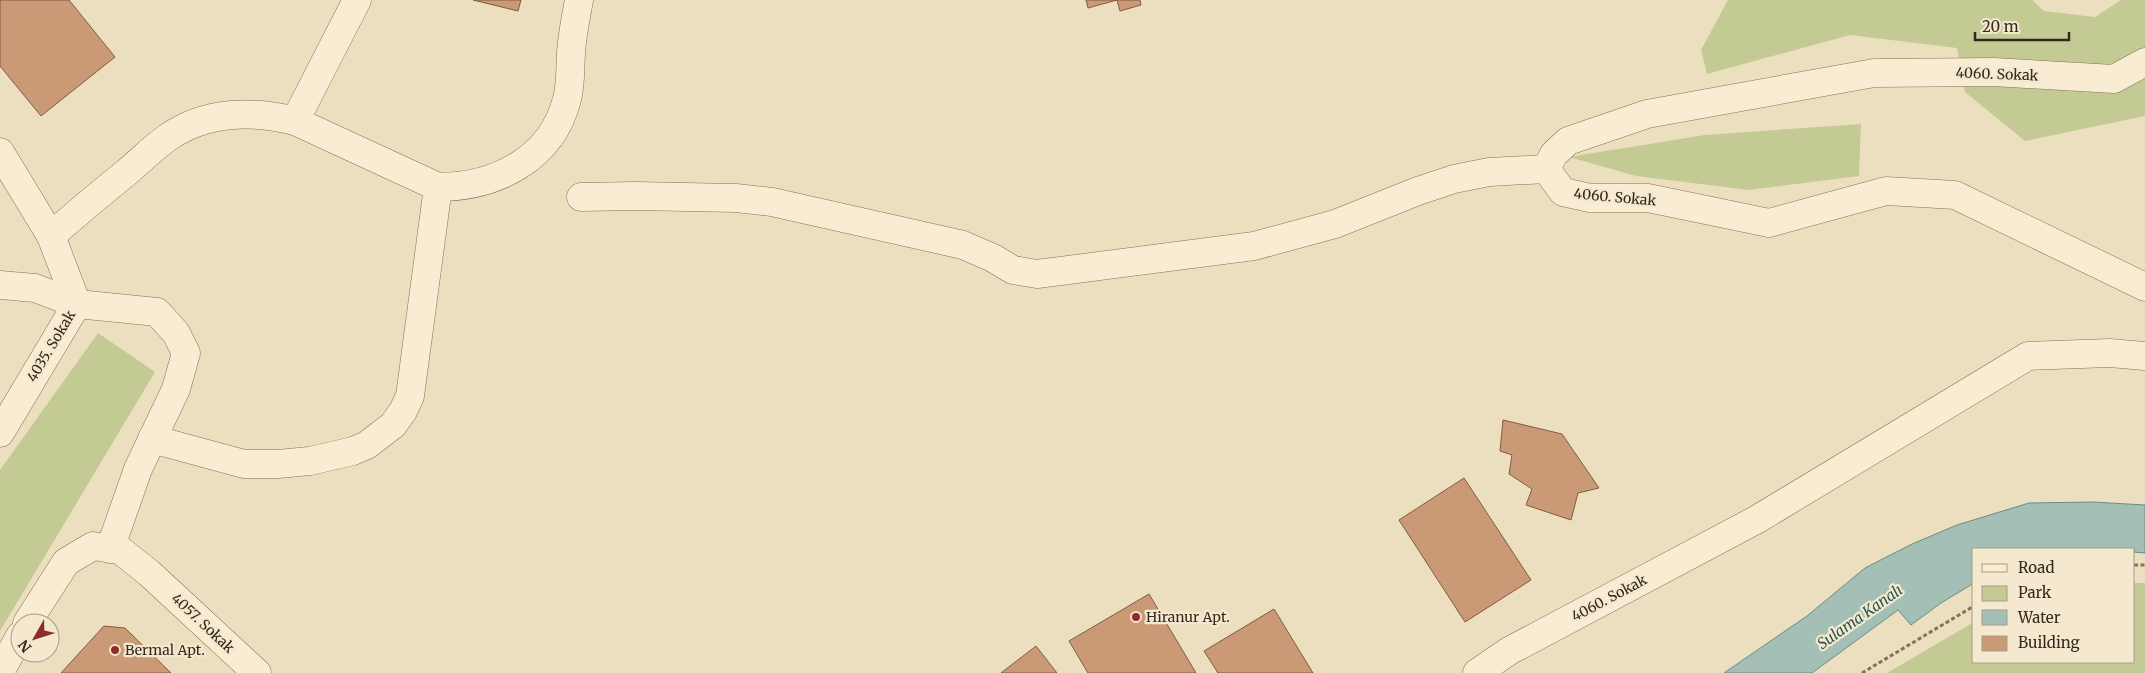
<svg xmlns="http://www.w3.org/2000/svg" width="2145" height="673" viewBox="0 0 2145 673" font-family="Merriweather,serif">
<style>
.green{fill:#c4ca94}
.water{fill:#a3bfb6;stroke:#6a8c84}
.building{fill:#ca9976;stroke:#835a3f}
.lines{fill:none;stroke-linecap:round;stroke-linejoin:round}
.minor-casing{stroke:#857058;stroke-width:29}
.path{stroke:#857058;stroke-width:3;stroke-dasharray:4 2.5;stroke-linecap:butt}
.minor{stroke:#f8edd2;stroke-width:28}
.poi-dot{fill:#922a2a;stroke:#f4e9cf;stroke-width:2}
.labels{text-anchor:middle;stroke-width:4.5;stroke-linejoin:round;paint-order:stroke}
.street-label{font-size:14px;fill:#35281c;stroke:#f4e9cf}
.poi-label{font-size:14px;fill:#35281c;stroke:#f4e9cf;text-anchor:start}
.water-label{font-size:15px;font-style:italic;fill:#2c5452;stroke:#f4e9cf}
</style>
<rect width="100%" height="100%" fill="#ecdfc0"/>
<g class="green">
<path d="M1728,0H2032L2044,11L2095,17L2121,0H2145V116L2025,141L1965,92L1957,48L1850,35L1707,74L1701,50Z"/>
<path d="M1861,124L1859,176L1749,190L1636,176L1569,157L1705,135Z"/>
<path d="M98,333L155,372L0,631V470Z"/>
<path d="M2134,583H2145V673H1887L1974,622V662H2134Z"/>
</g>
<path class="water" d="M2093,502L2145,505V553L2134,552V549H1974V583L1941,603L1911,625L1898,610L1812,673H1724L1807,616L1865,568L1912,544L1957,525L2029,503Z"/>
<g class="building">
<path d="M0,0H69L115,57L41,116L0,66Z"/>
<path d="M473,0H521L518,11Z"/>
<path d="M1086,0H1117L1088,8Z"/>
<path d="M1117,0H1140L1141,5L1120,11Z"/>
<path d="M1503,420L1562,434L1599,488L1578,493L1571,520L1526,505L1532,489L1509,474L1512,455L1500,451Z"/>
<path d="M1464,478L1531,580L1465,622L1399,520Z"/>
<path d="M1149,594L1196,673H1088L1069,641Z"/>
<path d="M1274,609L1313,673H1218L1204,651Z"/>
<path d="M104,626L125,628L171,673H61Z"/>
<path d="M1036,646L1057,673H1001Z"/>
</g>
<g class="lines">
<g class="minor-casing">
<g id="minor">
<path d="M2145,62L2114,79L1993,72L1874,73L1647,114L1568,141L1554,154L1546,169L1563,192L1590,198H1648L1769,223L1886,191L1955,195L2145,287"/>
<path d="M295,121L357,0"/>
<path d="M0,152L51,236L77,304L0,433"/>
<path d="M581,197L636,196L736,198L772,202L963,245L993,258L1013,270L1037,274L1254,246L1335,224L1418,191L1454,179L1489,172L1546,169"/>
<path d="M51,236C76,214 101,193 127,172C140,161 153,148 167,138C205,111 252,110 295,121L438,187C496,187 552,159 567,99C571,85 570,68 571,53C572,35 576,17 579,0"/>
<path d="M0,285L35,288L77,304L157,312L176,333L186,353L176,389L138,469L110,549"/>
<path d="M152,439L244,464H278L310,461L353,451L367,445L393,425L403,411L410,396L438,187"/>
<path d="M27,623L66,562L93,546L120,550L149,573L257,673"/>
<path d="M0,672L20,636"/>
<path d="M1477,673L1509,651L1756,520L2028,356L2110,353L2145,356"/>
</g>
</g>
<g class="path">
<path d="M2134,565H2145"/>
<path d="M1862,673L1974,606"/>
</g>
<use href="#minor" class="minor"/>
</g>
<g class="poi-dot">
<circle cx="1136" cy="617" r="5"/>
<circle cx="115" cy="650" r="5"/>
</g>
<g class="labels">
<g class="street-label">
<text transform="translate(1997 74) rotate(2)" y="5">4060. Sokak</text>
<text transform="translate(1615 197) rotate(5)" y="5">4060. Sokak</text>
<text transform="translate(51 346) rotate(-59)" y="5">4035. Sokak</text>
<text transform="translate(1609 598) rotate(-28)" y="5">4060. Sokak</text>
<text transform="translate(203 623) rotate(43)" y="5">4057. Sokak</text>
</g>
<g class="poi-label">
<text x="1146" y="622">Hiranur Apt.</text>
<text x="125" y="655">Bermal Apt.</text>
</g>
<g class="water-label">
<text transform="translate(1860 617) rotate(-35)" y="5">Sulama Kanalı</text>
</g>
</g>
<rect x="1972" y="548" width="162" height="115" fill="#f4e9cf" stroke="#a89c87"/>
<rect x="1982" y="564" width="25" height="8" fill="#f8edd2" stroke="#a89c87"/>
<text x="2018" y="573" font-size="15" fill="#35281c">Road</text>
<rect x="1982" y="586" width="25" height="15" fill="#c4ca94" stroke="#a89c87"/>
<text x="2018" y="598" font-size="15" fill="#35281c">Park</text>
<rect x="1982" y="610" width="25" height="15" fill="#a3bfb6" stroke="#a89c87"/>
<text x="2018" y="623" font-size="15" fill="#35281c">Water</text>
<rect x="1982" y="636" width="25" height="15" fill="#ca9976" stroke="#a89c87"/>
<text x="2018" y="648" font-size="15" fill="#35281c">Building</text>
<g transform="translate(35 638) rotate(231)"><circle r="24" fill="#f4e9cf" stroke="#a89c87"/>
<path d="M0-4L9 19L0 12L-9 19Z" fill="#922a2a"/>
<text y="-8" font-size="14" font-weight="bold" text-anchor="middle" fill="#35281c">N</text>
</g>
<path d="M1975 32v8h94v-8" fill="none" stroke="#35281c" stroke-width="2.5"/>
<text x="1982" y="32" font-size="15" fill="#35281c" stroke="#f4e9cf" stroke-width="4" paint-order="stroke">20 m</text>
</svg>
